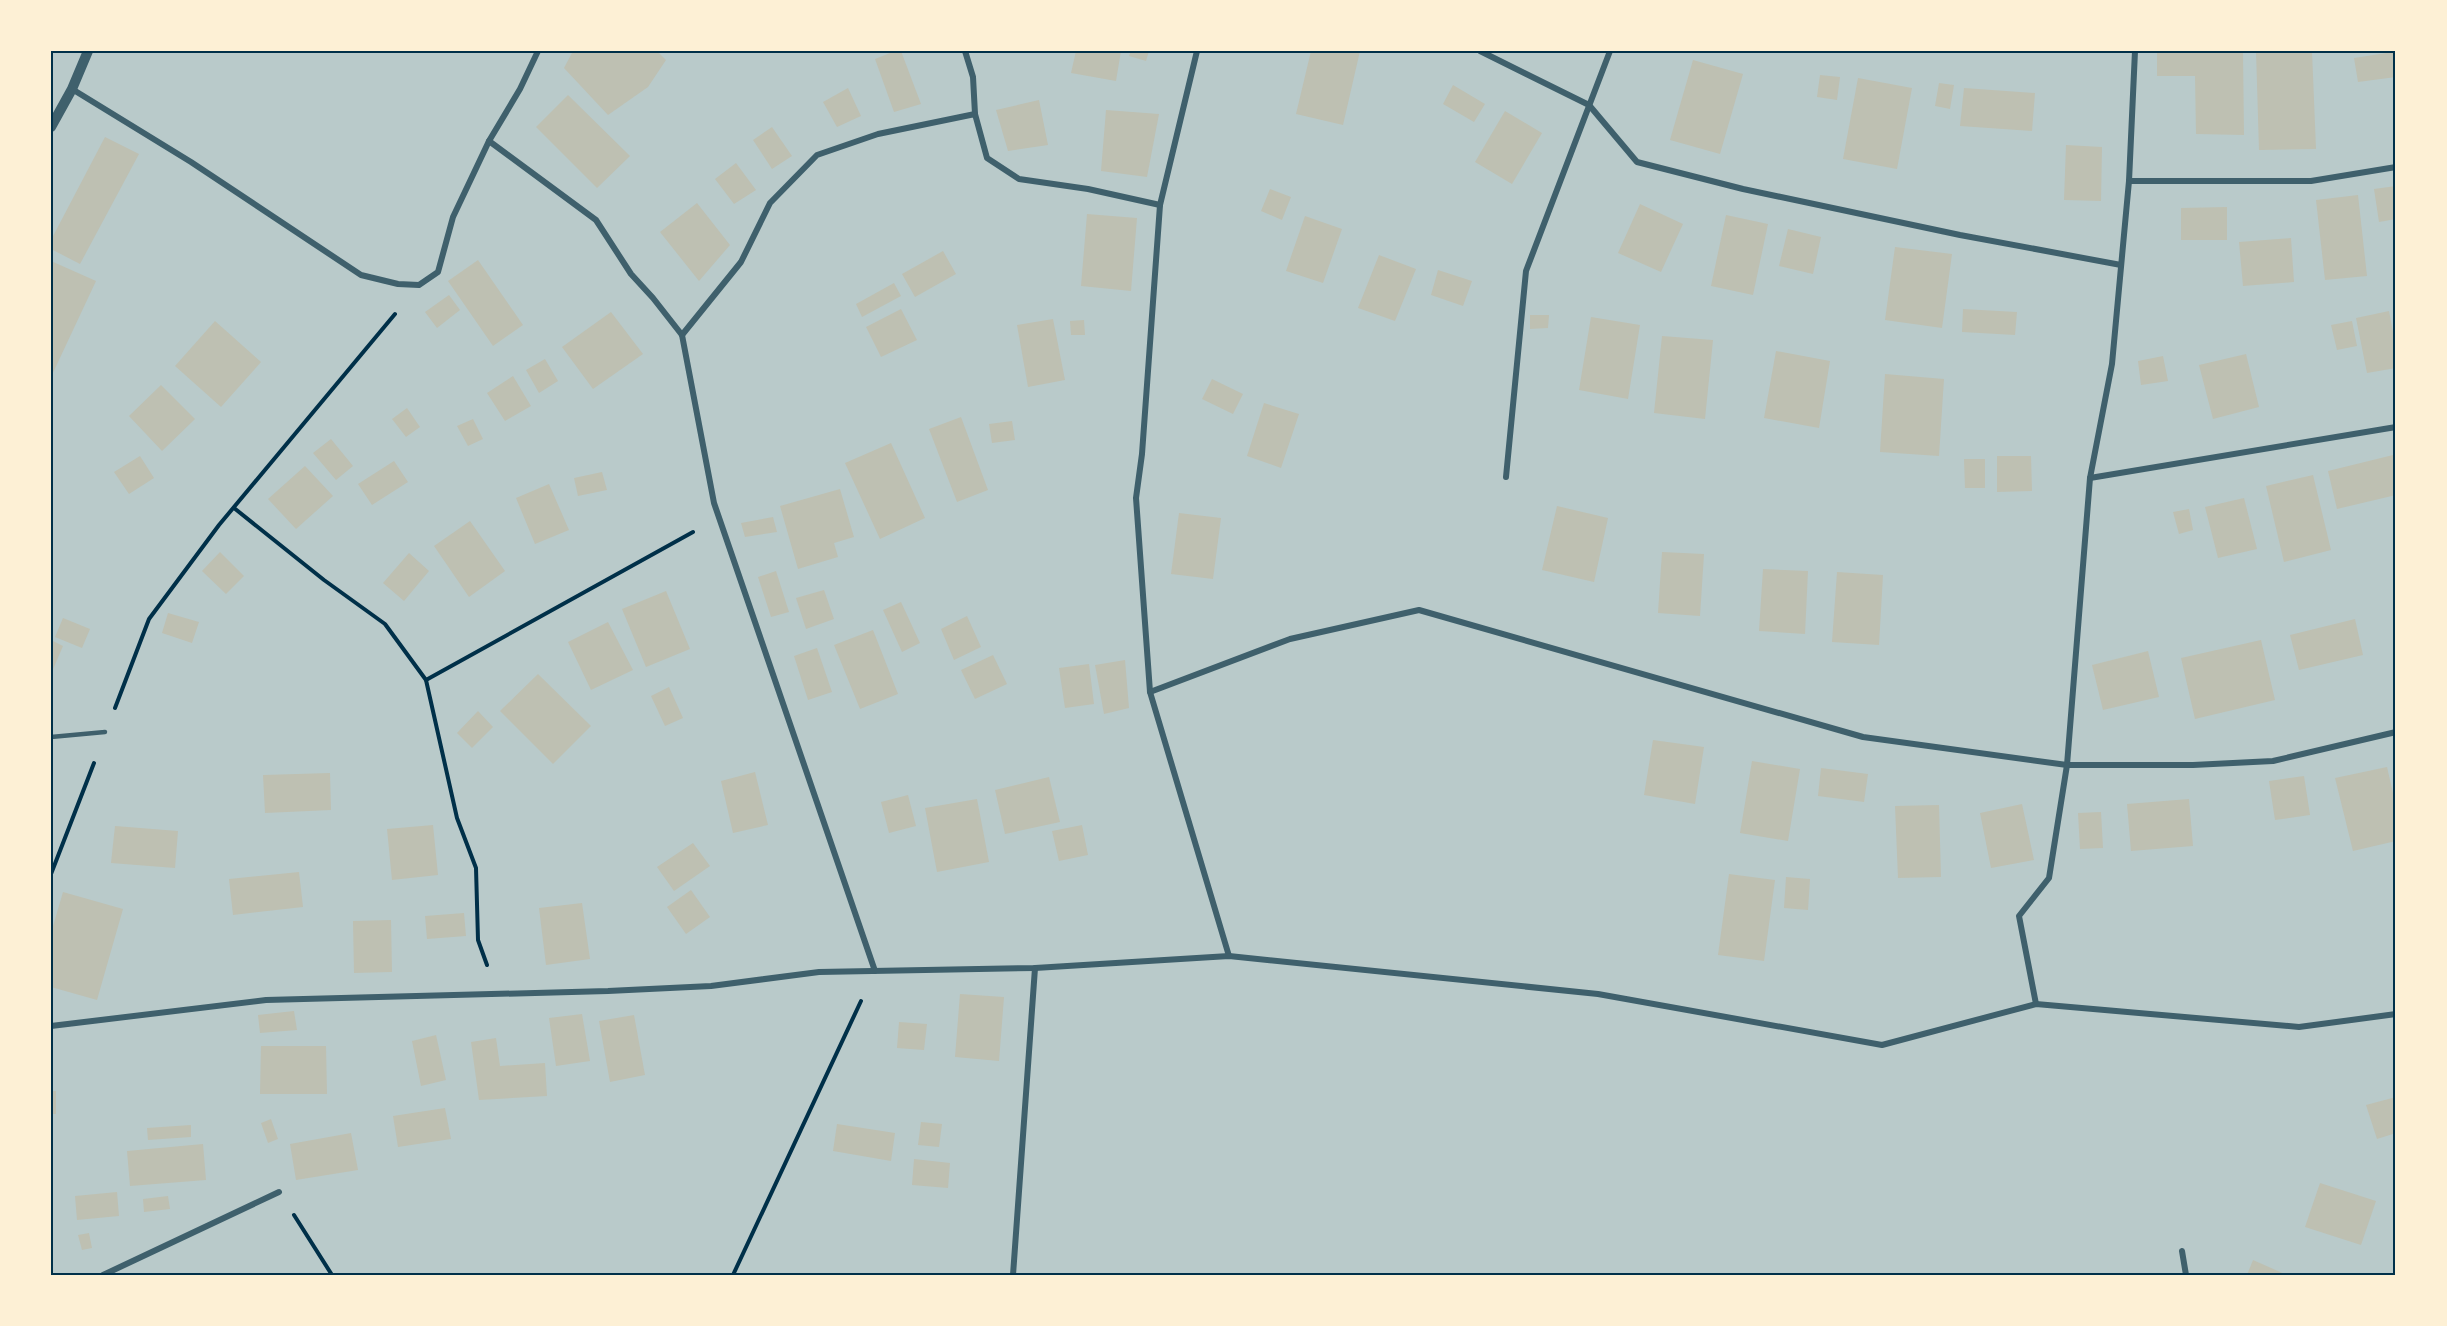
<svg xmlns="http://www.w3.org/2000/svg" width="2447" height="1326" viewBox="0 0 2447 1326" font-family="Figtree,sans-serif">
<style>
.green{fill:#b9caca}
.building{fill:#bec0b2}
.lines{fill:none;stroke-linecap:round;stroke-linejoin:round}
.path{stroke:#003049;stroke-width:4}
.service{stroke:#3f606c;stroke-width:4.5}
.minor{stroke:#3f606c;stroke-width:6}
.tertiary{stroke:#3f606c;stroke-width:10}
.neatline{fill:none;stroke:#003049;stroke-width:2}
</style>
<rect width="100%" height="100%" fill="#fdf0d5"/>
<rect class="green" x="51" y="51" width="2345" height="1224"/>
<g class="building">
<path d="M573,51H657L666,60L648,87L608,115L564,68Z"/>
<path d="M895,51H901L921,104L894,112L875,59Z"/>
<path d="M1076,51H1121L1116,81L1071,73Z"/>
<path d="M1131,51H1149L1146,61L1129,56Z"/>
<path d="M1311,51H1360L1343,125L1296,114Z"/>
<path d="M2157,51H2243L2244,135L2196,134L2195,76H2157Z"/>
<path d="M2256,51H2312L2316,149L2259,150Z"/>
<path d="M2393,52L2396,77L2358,82L2354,58Z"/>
<path d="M1693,60L1743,74L1720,154L1670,140Z"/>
<path d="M1820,75L1840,77L1837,100L1817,97Z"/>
<path d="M1858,78L1912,88L1897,169L1843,159Z"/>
<path d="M1939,83L1954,85L1950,109L1935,106Z"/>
<path d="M1453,85L1485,104L1474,122L1443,104Z"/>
<path d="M848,88L861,116L837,127L823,102Z"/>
<path d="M1964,88L2035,93L2032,131L1960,126Z"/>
<path d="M568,95L630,156L597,188L536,127Z"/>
<path d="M1039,100L1048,145L1008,151L996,110Z"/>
<path d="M1106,110L1159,114L1147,177L1101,171Z"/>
<path d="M1505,111L1542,133L1512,184L1475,162Z"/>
<path d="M772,127L792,156L772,169L753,140Z"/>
<path d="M105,137L139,154L80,264L51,249V240Z"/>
<path d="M2066,145L2102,147L2101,201L2064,200Z"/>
<path d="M736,163L756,190L734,204L715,179Z"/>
<path d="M2396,186V219L2379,222L2374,189Z"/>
<path d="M1270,189L1291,197L1282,220L1261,211Z"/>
<path d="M2358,195L2367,276L2325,280L2316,200Z"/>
<path d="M697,203L730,245L699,281L660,232Z"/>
<path d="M1640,204L1683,224L1661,272L1618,253Z"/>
<path d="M2227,207V240H2181V208Z"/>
<path d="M1087,214L1137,218L1131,291L1081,286Z"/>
<path d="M1726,215L1768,224L1753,295L1711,286Z"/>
<path d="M1305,216L1342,229L1323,283L1286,271Z"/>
<path d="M1788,229L1821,237L1813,274L1779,266Z"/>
<path d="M2291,238L2294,282L2243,286L2239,242Z"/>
<path d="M1895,247L1952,254L1942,328L1885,320Z"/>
<path d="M943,251L956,274L915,297L902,274Z"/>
<path d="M1379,255L1416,269L1395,321L1358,308Z"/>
<path d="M478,260L523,325L493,346L448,281Z"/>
<path d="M51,261L96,281L51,377Z"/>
<path d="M1438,270L1472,281L1463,306L1431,295Z"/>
<path d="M894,283L901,296L862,317L856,304Z"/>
<path d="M449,295L460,310L437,328L425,312Z"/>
<path d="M901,309L917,340L881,357L866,327Z"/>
<path d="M1963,309L2017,312L2015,335L1962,332Z"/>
<path d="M2389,311L2396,348V368L2367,373L2356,318Z"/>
<path d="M611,312L643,354L593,389L562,347Z"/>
<path d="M1530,315H1549L1548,328L1530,329Z"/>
<path d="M1591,317L1640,325L1628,399L1579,390Z"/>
<path d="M1053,319L1065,380L1028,387L1017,325Z"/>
<path d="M1084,320L1085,335H1071L1070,321Z"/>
<path d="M215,321L261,362L221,407L175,366Z"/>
<path d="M2352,321L2357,346L2337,350L2331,325Z"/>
<path d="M1662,336L1713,340L1705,419L1654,413Z"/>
<path d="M1776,351L1830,361L1819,428L1764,418Z"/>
<path d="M2246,354L2259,407L2213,419L2199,365Z"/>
<path d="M2163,356L2168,381L2141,385L2138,361Z"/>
<path d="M545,359L558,381L539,393L526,370Z"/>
<path d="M1885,374L1944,379L1939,456L1880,452Z"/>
<path d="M513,376L531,406L505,421L487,393Z"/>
<path d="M1212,379L1243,394L1233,414L1202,399Z"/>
<path d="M161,385L195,419L162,451L129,416Z"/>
<path d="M1264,403L1299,414L1281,468L1247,456Z"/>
<path d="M407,408L420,427L406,437L392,419Z"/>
<path d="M961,417L988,490L957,502L929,429Z"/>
<path d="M473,419L483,439L468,446L457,426Z"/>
<path d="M1012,421L1015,440L992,443L989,424Z"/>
<path d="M331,439L353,466L336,480L313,453Z"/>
<path d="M891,443L925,518L880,539L845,463Z"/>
<path d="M2393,455L2396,466V495L2337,509L2328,471Z"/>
<path d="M140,456L154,478L129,494L114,472Z"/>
<path d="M1997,456H2031L2032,491L1997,492Z"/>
<path d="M1964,459H1985V488H1965Z"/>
<path d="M394,461L408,482L372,505L358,484Z"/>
<path d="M305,466L333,496L296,529L268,499Z"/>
<path d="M602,472L607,490L578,496L574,478Z"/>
<path d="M2313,475L2331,550L2284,562L2266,486Z"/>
<path d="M549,484L569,530L535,544L516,498Z"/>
<path d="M840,489L854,537L834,543L838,557L798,569L780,506Z"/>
<path d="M2244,498L2257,549L2218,558L2205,507Z"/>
<path d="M1557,506L1608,518L1594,582L1542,570Z"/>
<path d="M2189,509L2193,530L2179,534L2173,512Z"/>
<path d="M1179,513L1221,518L1213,579L1171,574Z"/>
<path d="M773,517L777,532L745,537L741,523Z"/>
<path d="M470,521L505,571L469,597L434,546Z"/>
<path d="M220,552L244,576L226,594L202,571Z"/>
<path d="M1662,552L1704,554L1700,616L1658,613Z"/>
<path d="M409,553L429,571L404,601L383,583Z"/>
<path d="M1763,569L1808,571L1805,634L1759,631Z"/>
<path d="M776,571L789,612L771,617L758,577Z"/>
<path d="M1837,572L1883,575L1879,645L1832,642Z"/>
<path d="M824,590L834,619L806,629L796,598Z"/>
<path d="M666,591L690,649L646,667L622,609Z"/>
<path d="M901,602L920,643L902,652L883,610Z"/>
<path d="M168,613L199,622L192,643L162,633Z"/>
<path d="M967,616L981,647L954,660L941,629Z"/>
<path d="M63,618L90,629L82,648L55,637Z"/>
<path d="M2355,619L2363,655L2299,670L2290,635Z"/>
<path d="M608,622L633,670L591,690L568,642Z"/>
<path d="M873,630L898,694L860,709L834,645Z"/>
<path d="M51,640L63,646L51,674Z"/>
<path d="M2261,640L2275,700L2195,719L2181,658Z"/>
<path d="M817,648L832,692L808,700L794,656Z"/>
<path d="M2148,651L2159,697L2103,710L2092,665Z"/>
<path d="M993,655L1007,684L975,699L961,670Z"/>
<path d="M1125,660L1129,708L1104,714L1095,665Z"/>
<path d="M1089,664L1094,704L1065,708L1059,668Z"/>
<path d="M538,674L591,726L553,764L500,711Z"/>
<path d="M669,687L683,718L665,726L651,696Z"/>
<path d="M478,711L493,727L472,748L457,733Z"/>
<path d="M1653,740L1704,747L1695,804L1644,795Z"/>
<path d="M1752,761L1800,769L1788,841L1740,833Z"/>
<path d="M2387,767L2396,806V841L2353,851L2335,778Z"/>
<path d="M1821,768L1868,774L1864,802L1818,796Z"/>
<path d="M755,772L768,825L733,833L721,781Z"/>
<path d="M330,773L331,810L265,813L263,775Z"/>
<path d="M2304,776L2310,815L2275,820L2269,781Z"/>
<path d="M1049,777L1060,822L1005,834L995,790Z"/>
<path d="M908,795L916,826L889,833L881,802Z"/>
<path d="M977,799L989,862L937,872L925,808Z"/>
<path d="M2189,799L2193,846L2131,851L2127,804Z"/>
<path d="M2022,804L2034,860L1991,868L1980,813Z"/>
<path d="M1939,805L1941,877L1898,878L1895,806Z"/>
<path d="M2101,812L2103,848L2080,849L2078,813Z"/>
<path d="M433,825L438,875L392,880L387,829Z"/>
<path d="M1082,825L1088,855L1059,861L1052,831Z"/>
<path d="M115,826L178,831L175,868L111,863Z"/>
<path d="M693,843L710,866L674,891L657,867Z"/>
<path d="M299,872L303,907L233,915L229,879Z"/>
<path d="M1729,874L1775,880L1764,961L1718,955Z"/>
<path d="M1786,877L1810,879L1808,910L1784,908Z"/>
<path d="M691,890L710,917L686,934L667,907Z"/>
<path d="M63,892L123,909L97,1000L51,987V933Z"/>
<path d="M582,903L590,959L546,965L539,908Z"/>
<path d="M464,913L466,936L427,939L425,916Z"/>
<path d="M391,920L392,972L354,973L353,921Z"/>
<path d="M960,994L1004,997L999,1061L955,1057Z"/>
<path d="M294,1011L297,1030L260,1033L258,1015Z"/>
<path d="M582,1014L590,1061L556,1066L549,1018Z"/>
<path d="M634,1015L645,1075L610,1082L599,1021Z"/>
<path d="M899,1022L927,1024L924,1050L897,1048Z"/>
<path d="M436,1035L446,1080L421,1086L412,1041Z"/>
<path d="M496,1038L500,1066L545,1063L547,1096L479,1100L471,1042Z"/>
<path d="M261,1046H326L327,1094H260Z"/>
<rect x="51" y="1091" width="5" height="23"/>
<path d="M2396,1097V1133L2377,1139L2366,1105Z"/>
<path d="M445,1108L451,1139L398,1147L393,1116Z"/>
<path d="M271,1119L278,1139L268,1143L261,1123Z"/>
<path d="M921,1122L942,1124L939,1147L918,1145Z"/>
<path d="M837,1124L895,1133L891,1161L833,1151Z"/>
<path d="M191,1125V1137L148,1140L147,1128Z"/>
<path d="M351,1133L358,1170L296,1180L290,1144Z"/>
<path d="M203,1144L206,1180L130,1186L127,1151Z"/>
<path d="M914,1159L950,1163L948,1188L912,1185Z"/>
<path d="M2320,1183L2376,1201L2361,1245L2305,1227Z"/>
<path d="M117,1192L119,1216L77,1220L75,1196Z"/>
<path d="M168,1196L170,1209L144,1212L143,1199Z"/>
<path d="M89,1233L92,1248L82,1250L78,1235Z"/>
<path d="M2253,1260L2287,1275H2247Z"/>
</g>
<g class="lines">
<g class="path">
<path d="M234,508L324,580L385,624L426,680L457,818L476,868L478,940L487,965"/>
<path d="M426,680L693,532"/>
<path d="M115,708L149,619L219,525L395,314"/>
<path d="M51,874L94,763"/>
<path d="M294,1215L332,1275"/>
<path d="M733,1275L861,1001"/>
</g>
<path class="service" d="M51,737L105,732"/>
<g class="minor">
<path d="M965,51L973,77L975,114"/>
<path d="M1197,51L1160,205L1142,454L1136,498L1150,692L1229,956"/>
<path d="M1480,51L1589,105L1637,162L1743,189L1960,235L2121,265"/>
<path d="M72,89L191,162L361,275L398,284L419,285L438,272L453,217L489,141L520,89L538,51"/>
<path d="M489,141L596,220L631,274L653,298L682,335L714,503L875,971"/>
<path d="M2129,181H2311L2396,167"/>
<path d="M682,335L741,262L770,203L817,155L878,134L975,114L987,158L1019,179L1088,189L1160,205"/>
<path d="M1506,477L1526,271L1610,51"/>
<path d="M2090,478L2396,427"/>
<path d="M1150,692L1290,639L1419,610L1863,737L2067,765H2193L2273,761L2396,732"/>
<path d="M2036,1004L2019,916L2049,878L2067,765L2090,478L2112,364L2129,181L2135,51"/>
<path d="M51,1026L266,1000L608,991L711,986L819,972L1035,968L1229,956L1598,994L1882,1045L2036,1004L2299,1027L2396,1014"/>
<path d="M2182,1251L2186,1275"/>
<path d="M103,1275L279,1192"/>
<path d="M1013,1275L1035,968"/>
</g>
<path class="tertiary" d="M51,127L72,89L88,51"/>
</g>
<rect width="2447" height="1326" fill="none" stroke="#fdf0d5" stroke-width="105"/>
<rect x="52" y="52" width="2342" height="1222" class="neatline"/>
</svg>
